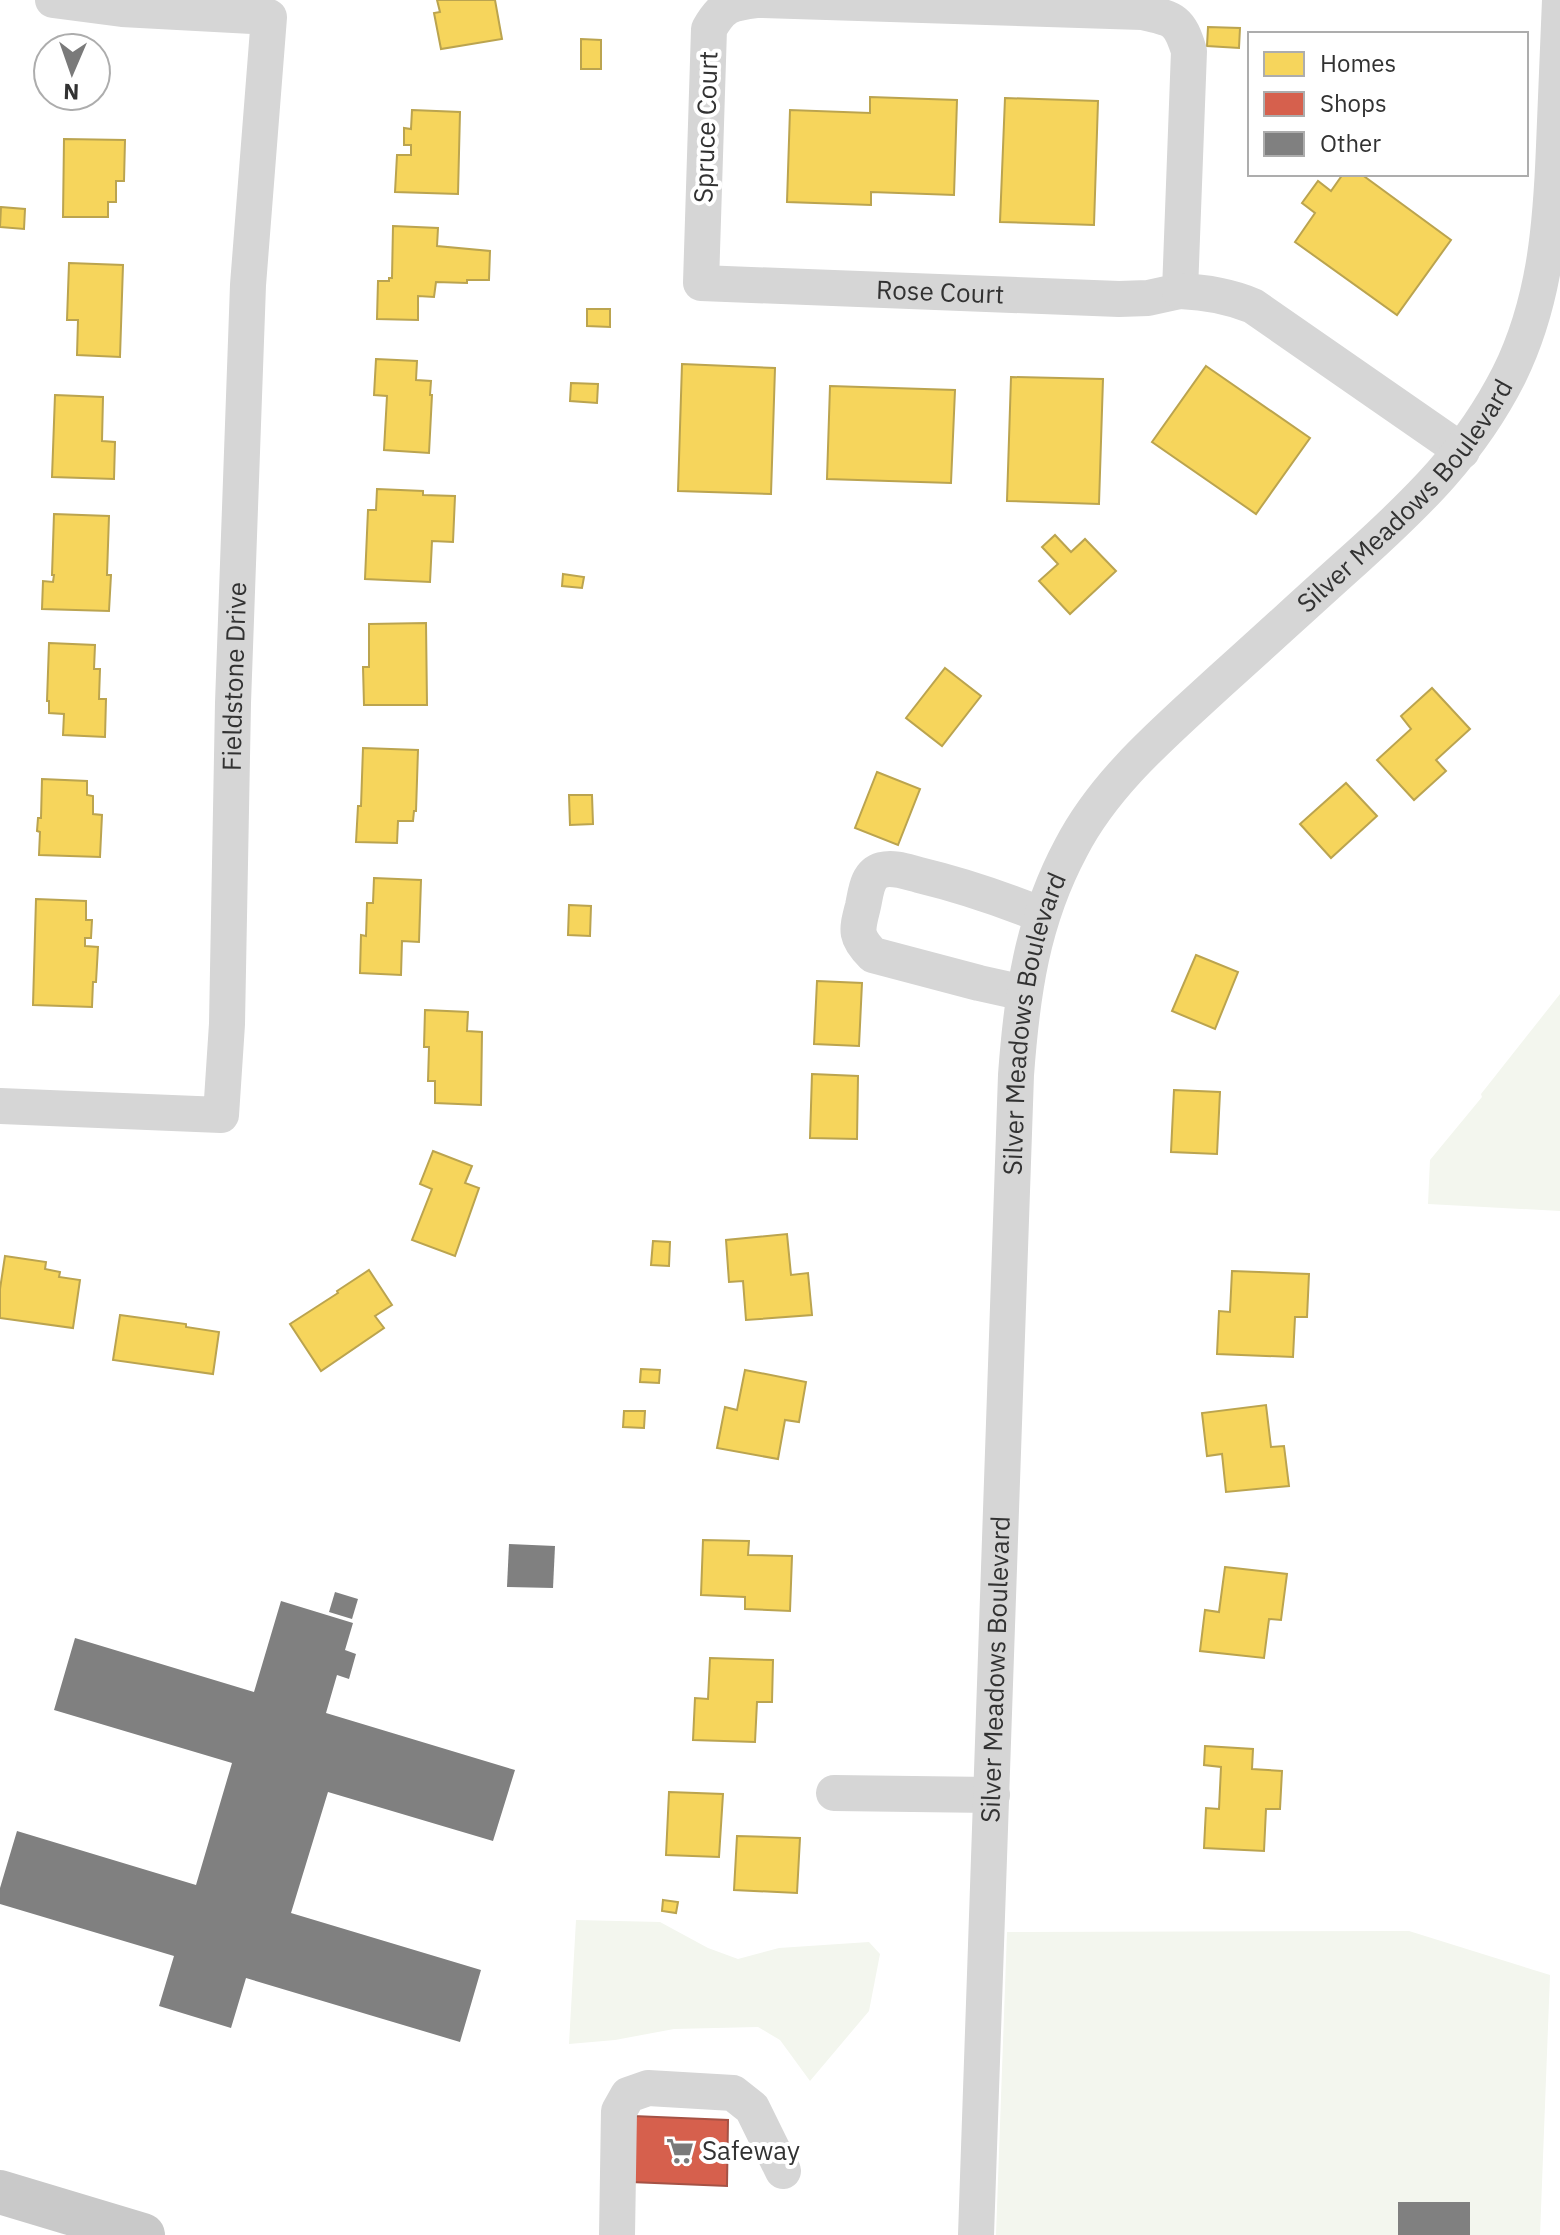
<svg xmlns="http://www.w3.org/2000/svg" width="1560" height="2235" viewBox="0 0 1560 2235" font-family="'IBM Plex Sans',sans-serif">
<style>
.green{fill:#f3f6ee}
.homes{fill:#f6d55c;stroke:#bba44f;stroke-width:2}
.shops{fill:#d6604d;stroke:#a55245;stroke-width:2}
.building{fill:#808080}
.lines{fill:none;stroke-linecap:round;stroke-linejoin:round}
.minor{stroke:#d6d6d6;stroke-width:36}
.major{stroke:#c9c9c9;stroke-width:44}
.labels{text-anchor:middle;stroke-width:8;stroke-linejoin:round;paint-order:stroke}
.street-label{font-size:26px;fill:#323232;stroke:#fff}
.poi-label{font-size:26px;fill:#323232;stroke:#fff;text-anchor:start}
</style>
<rect width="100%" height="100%" fill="#fff"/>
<g class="green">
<path d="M1560,994V1211L1428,1204L1430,1160L1482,1097L1481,1094Z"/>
<path d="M576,1920L660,1922L708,1948L738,1959L779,1948L869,1942L880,1954L869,2011L810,2081L780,2040L758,2027L674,2029L615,2040L569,2044Z"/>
<path d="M1409,1931L1550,1975L1540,2235H996L1007,1932Z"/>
</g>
<g class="homes">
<path d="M437,0H495L502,39L441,49L434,13L440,12Z"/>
<path d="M1208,27L1240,28L1239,48L1207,46Z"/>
<path d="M581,39L601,40V69H581Z"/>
<path d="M870,97L957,100L954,195L871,192V205L787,202L790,110L870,113Z"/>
<path d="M1005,98L1098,101L1094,225L1000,222Z"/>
<path d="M412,110L460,112L458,194L395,192L397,155H411V145H404V128L411,129Z"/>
<path d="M64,139L125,140L124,181H116V202H108V217H63Z"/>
<path d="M1343,174H1361L1451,240L1397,315L1295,242L1315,213L1302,203L1318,181L1331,191Z"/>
<path d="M1,207L25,209L24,229L0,227Z"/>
<path d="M393,226L438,228L437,246L490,251L489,280H467V283L436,282L434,297L418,296V320L377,319L378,281H389V278H392Z"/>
<path d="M69,263L123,265L120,357L77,355L78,320H67Z"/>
<path d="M587,309H610V327L587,326Z"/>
<path d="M376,359L417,361L416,380L431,381L430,395H432L429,453L384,450L387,396L374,395Z"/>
<path d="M682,364L775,368L771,494L678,491Z"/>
<path d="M1206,366L1310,438L1256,514L1152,442Z"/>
<path d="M1011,377L1103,379L1099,504L1007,501Z"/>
<path d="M571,383L598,384L597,403L570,401Z"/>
<path d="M830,386L955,390L951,483L827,479Z"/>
<path d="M55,395L103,397L102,441L115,442L114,479L52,477Z"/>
<path d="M377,489L423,491V495L455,496L453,542L432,541L430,582L365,579L368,510H376Z"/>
<path d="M54,514L109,516L107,575H111L109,611L42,609L43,581L53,582L54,575H52Z"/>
<path d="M1055,535L1071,552L1085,539L1116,571L1070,614L1039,581L1058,564L1042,547Z"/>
<path d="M563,574L584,577L582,588L562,586Z"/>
<path d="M426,623L427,705H364L363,667H369V624Z"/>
<path d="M49,643L95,645L94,669H100L99,699H106L105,737L63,735L64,714L49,713V701H47Z"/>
<path d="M945,668L981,696L942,746L906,718Z"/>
<path d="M1432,688L1470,729L1436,760L1446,771L1414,800L1377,760L1411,729L1401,716Z"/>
<path d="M363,748L418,750L416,811H414L413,821H398L397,843L356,842L358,806H361Z"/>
<path d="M877,772L920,789L898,845L855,828Z"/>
<path d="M42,779L87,781V795L93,796V814L102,815L100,857L39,855L40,832L37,831L38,818H41Z"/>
<path d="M1346,783L1377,816L1331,858L1300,824Z"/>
<path d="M569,795H592L593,824L570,825Z"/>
<path d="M374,878L421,880L419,942L402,941L401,975L360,973L361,935L366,936L367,903H373Z"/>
<path d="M36,899L86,901V920H92L91,938H85V946L98,947L96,982H93L92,1007L33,1005Z"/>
<path d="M569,905L591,906L590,936L568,935Z"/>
<path d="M1196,955L1238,972L1215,1029L1172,1011Z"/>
<path d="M817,981L862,983L859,1046L814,1044Z"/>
<path d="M425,1010L468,1012L467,1031L482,1032L481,1105L435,1103V1081H428L429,1047H424Z"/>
<path d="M812,1074L858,1076L857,1139L810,1138Z"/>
<path d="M1174,1090L1220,1092L1217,1154L1171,1152Z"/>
<path d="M433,1151L472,1166L465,1183L479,1188L455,1256L412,1240L432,1189L420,1184Z"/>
<path d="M787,1234L791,1275L808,1273L812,1315L746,1320L743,1281L729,1282L726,1240Z"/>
<path d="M653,1241L670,1242L669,1266L651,1265Z"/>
<path d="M5,1256L46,1262L45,1269L60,1272L59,1277L80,1280L73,1328L0,1318V1289Z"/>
<path d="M369,1270L392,1305L375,1316L384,1328L321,1371L290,1324L338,1293L337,1291Z"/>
<path d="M1232,1271L1309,1274L1307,1317H1295L1293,1357L1217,1354L1219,1311L1230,1312Z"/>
<path d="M120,1315L186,1324V1327L219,1332L213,1374L113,1360Z"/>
<path d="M641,1369L660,1370L659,1383L640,1382Z"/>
<path d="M745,1370L806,1382L799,1422L785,1420L778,1459L717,1448L725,1407L737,1410Z"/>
<path d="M1266,1405L1271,1447L1284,1446L1289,1486L1226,1492L1222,1454L1207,1456L1202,1413Z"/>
<path d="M624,1411H645L644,1428L623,1427Z"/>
<path d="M703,1540L749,1541L748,1555L792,1556L790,1611L745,1609V1597L701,1595Z"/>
<path d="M1225,1567L1287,1574L1281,1620L1269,1619L1264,1658L1200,1651L1205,1610L1219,1612Z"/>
<path d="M710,1658L773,1660L772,1702H757L755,1742L693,1740L695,1698L708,1699Z"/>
<path d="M1205,1746L1253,1749L1252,1769L1282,1771L1280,1809H1266L1264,1851L1204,1848L1206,1808L1219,1809L1221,1767L1204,1765Z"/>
<path d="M669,1792L723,1794L719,1857L666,1855Z"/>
<path d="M737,1836L800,1838L797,1893L734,1890Z"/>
<path d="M663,1900L678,1902L676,1913L662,1911Z"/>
</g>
<path class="shops" d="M633,2116L728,2120L727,2186L631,2182Z"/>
<g class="building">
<path d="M509,1544L555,1546L553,1588L507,1587Z"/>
<path d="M335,1592L358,1599L352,1619L329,1612Z"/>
<path d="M281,1601L353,1623L345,1650L356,1654L349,1679L337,1675L326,1713L515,1770L493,1841L328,1792L291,1913L481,1970L460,2042L246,1978L231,2028L159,2006L174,1956L0,1904V1888L17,1831L196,1885L232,1763L54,1710L75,1638L254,1692Z"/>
<rect x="1398" y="2202" width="72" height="33"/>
</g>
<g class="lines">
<g class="minor">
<path id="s1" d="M756,0C730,3 722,6 709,29L701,283L1119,299L1148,298L1180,291L1189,51C1179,19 1174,19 1142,12L761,0"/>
<path d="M1180,291C1206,292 1229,296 1253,306L1462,451"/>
<path d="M1024,993L979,983L873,955C854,936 857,930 863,906C866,892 867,874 882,870C894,867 907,872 919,875C961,885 1002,899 1042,915"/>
<path id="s2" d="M0,1106L221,1115L227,1024L233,703L248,285L269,17L122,9L53,0"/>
<path d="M834,1793L992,1795"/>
<path d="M617,2235L619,2111L628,2095L648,2088L733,2093L752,2108L783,2171"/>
<path id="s3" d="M976,2235L1016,1075C1022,993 1032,921 1071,848C1105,782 1165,732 1218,683C1264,642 1309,600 1355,559C1418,502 1470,452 1509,375C1545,302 1551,226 1554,146C1556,97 1558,49 1560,0"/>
</g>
<path class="major" d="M0,2192L143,2235"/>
</g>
<defs>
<g id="supermarket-bare" transform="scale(2.16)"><path d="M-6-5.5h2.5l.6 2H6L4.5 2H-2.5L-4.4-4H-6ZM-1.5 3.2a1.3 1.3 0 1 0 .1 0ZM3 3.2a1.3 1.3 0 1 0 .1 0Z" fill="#7a7a7a" stroke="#fff" stroke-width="2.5" paint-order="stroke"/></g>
</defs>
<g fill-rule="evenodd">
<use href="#supermarket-bare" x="680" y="2151"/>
</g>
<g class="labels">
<g class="street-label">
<text transform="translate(706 127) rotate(-88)" y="9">Spruce Court</text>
<text dy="9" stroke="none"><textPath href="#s1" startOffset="552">Rose Court</textPath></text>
<text dy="9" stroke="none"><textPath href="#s3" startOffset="1884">Silver Meadows Boulevard</textPath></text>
<text dy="9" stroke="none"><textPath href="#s2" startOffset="660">Fieldstone Drive</textPath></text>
<text dy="9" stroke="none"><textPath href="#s3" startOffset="1214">Silver Meadows Boulevard</textPath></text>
<text dy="9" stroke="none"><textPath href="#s3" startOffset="566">Silver Meadows Boulevard</textPath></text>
</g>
<g class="poi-label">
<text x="702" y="2160">Safeway</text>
</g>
</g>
<rect x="1248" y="32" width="280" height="144" fill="#ffffff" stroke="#adadad" stroke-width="2"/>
<rect x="1264" y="52" width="40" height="24" fill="#f6d55c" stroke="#adadad" stroke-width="2"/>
<text x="1320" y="72" font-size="24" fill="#323232">Homes</text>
<rect x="1264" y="92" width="40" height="24" fill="#d6604d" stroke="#adadad" stroke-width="2"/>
<text x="1320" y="112" font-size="24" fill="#323232">Shops</text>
<rect x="1264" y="132" width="40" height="24" fill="#808080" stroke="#adadad" stroke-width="2"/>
<text x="1320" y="152" font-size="24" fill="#323232">Other</text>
<g transform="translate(72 72) rotate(182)"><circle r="38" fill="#ffffff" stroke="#adadad" stroke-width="2"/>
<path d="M0-6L14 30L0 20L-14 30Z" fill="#7a7a7a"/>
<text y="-12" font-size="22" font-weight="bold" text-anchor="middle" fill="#323232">N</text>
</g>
</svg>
